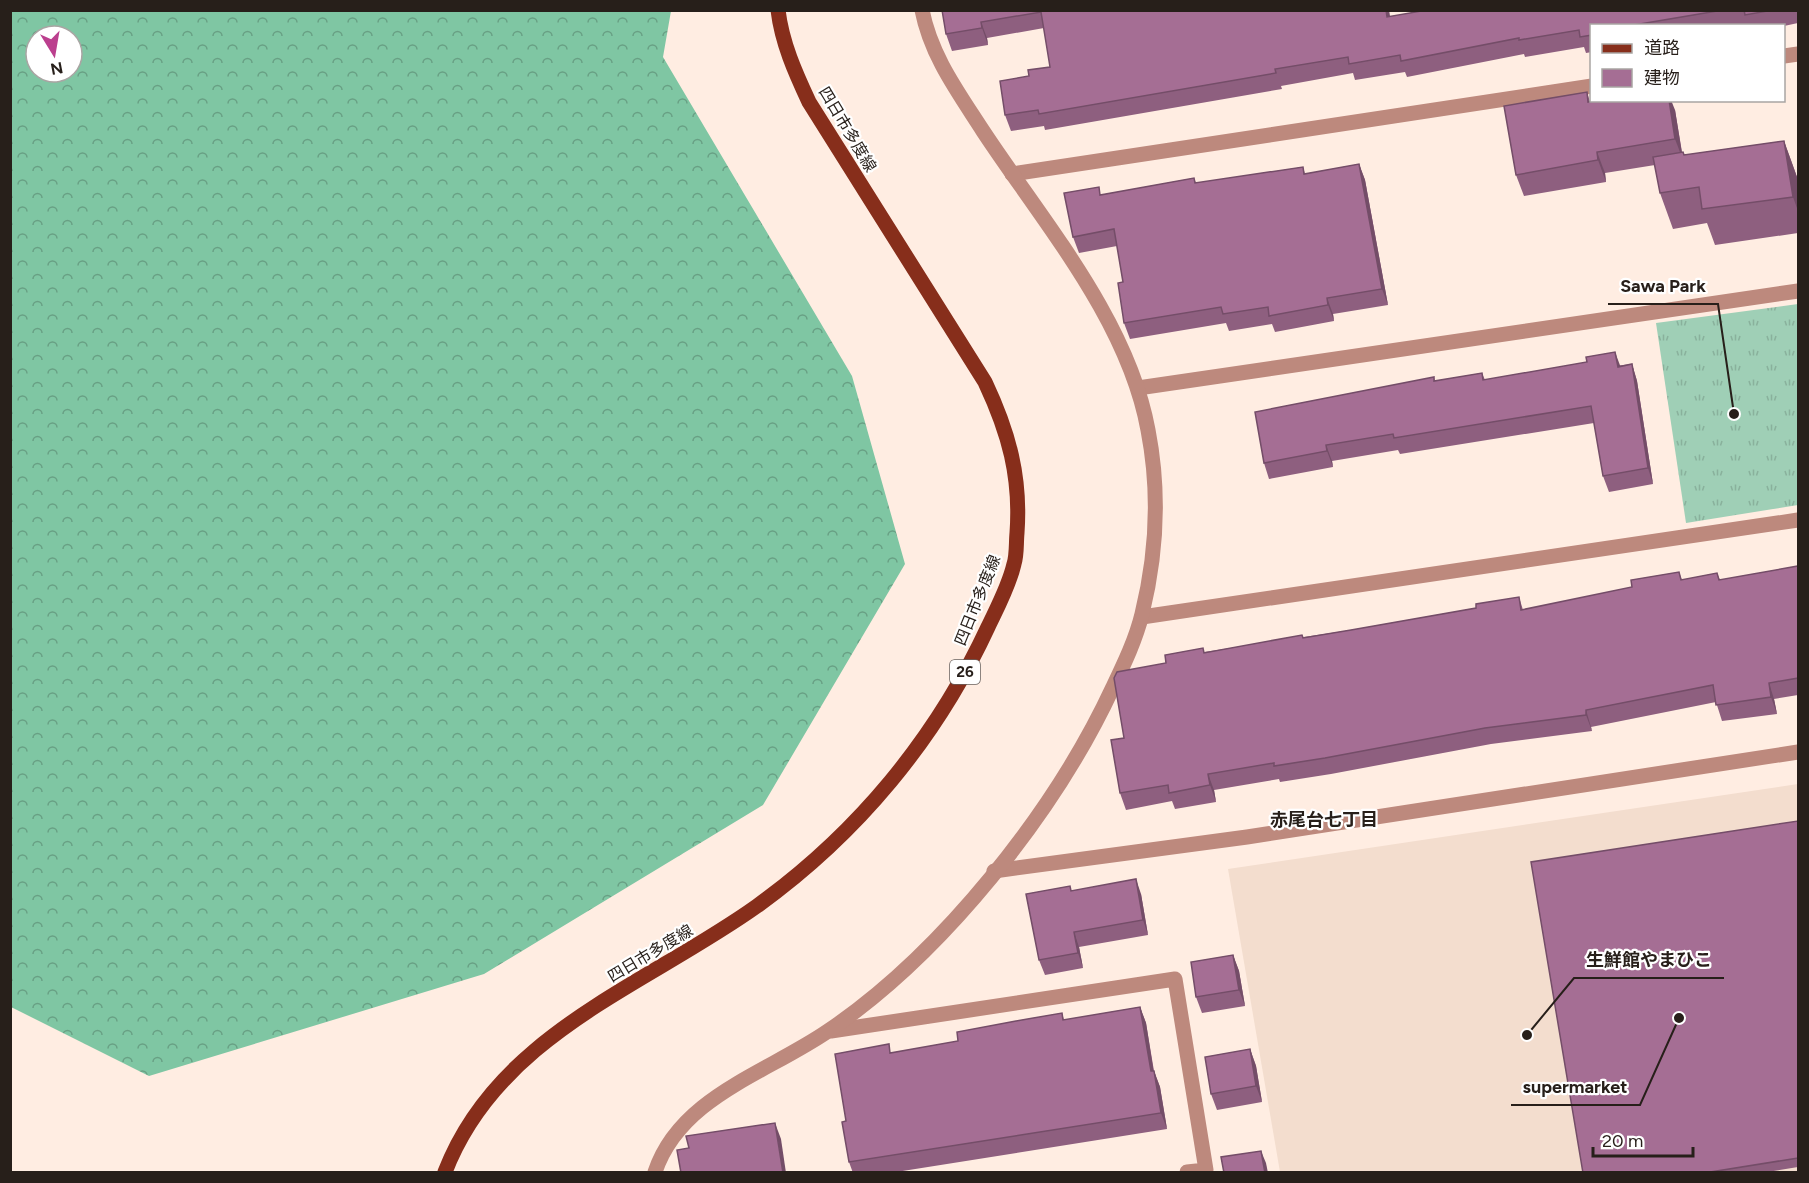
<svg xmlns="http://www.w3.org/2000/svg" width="1809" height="1183" viewBox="0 0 1809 1183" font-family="Figtree,'Noto Sans JP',sans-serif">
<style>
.built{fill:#f3ddce}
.grass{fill:url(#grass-tufts)}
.forest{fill:url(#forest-crowns);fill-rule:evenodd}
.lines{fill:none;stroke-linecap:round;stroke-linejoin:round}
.street{stroke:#bd897d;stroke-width:15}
.primary{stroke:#872e1b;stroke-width:15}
.wall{fill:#8e5f7f}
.shaded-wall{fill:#744d68}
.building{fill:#a56e94;stroke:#744d68;stroke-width:1.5}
.labels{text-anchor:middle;stroke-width:4.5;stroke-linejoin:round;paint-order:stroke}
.shield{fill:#fff;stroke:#68625f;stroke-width:1.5}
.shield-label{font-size:15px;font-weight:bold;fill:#271f1a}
.street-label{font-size:16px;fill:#271f1a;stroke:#fff}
.neighbourhood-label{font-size:18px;font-weight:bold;fill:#271f1a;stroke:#fff}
.leader{fill:none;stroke:#271f1a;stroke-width:2}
.callout-dot{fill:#271f1a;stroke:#fff;stroke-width:2}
.callout-label{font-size:18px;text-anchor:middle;font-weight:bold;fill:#271f1a;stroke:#fff;stroke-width:4.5;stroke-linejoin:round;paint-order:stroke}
</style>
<defs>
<pattern id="grass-tufts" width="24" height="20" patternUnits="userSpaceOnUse" patternTransform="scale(1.5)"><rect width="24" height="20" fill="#9fcfb6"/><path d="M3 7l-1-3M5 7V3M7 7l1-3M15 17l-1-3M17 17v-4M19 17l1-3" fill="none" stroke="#89b19c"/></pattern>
<pattern id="forest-crowns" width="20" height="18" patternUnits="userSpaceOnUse" patternTransform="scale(1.5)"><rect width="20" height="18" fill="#7fc6a3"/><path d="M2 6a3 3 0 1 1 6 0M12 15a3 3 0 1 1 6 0" fill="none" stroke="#68a084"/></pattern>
</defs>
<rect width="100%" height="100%" fill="#ffede2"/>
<path class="built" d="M1798,784V1172H1280L1228,869Z"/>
<path class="grass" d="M1798,304V505L1686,523L1656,323Z"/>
<path class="forest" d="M10,11H671L663,57L852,376L905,564L763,805L484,974L149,1076L11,1007ZM36,36H72V72H36Z"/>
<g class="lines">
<g class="street">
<path d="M1784,56L1798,54"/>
<path d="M1012,174L1592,86"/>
<path d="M1138,388L1798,291"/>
<path d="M1142,617L1798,520"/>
<path d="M994,871L1247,837L1798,752"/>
<path d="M831,1031L1175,979L1206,1170L1187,1172"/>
<path d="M655,1172C680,1097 767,1073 828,1031C942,954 1055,812 1113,687C1124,664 1136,639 1142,614C1157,553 1160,492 1148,430C1128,320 1043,222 983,131C958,92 931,56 922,10"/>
</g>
<path class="primary" d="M445,1172C498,1034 645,986 757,906C857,834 936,739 988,627C997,608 1009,586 1014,564C1017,555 1016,543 1017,533C1021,477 1009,433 985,382L809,102C795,72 782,43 778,10"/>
</g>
<g class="wall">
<path d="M942,10L1390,17L1427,10H1798V23L1784,26H1749L1748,24L1736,26H1592V52L1586,53L1584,47L1525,57L1524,54L1407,77L1405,72L1355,80L1353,73L1281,86L1282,89L1045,130L1044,126L1011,131L1005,115L1029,76L1050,67L1044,28L987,38L988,45L952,51L946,34Z"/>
<path d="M1587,92L1590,102L1675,110L1682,152H1683L1684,155L1784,141L1797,177L1798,187V233L1715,245L1707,223L1673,229L1660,193L1655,165L1605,173L1606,182L1524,196L1516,175Z"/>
<path d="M1359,164L1365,180L1388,305L1333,314L1334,321L1275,332L1272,324L1229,331L1226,323L1130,339L1124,323L1123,282L1117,246L1079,253L1073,237L1102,195L1194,178L1196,183L1303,167L1305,174Z"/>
<path d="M1632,364L1637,381L1653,484L1609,492L1603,476L1594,423L1400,454L1398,450L1332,461L1333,467L1269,479L1264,463L1434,377L1435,381L1482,373L1485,380Z"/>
<path d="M1798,566V695L1774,699L1777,714L1722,721L1716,702L1591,727L1592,731L1491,744L1331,774L1280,782L1279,779L1214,790L1216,802L1175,809L1172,801L1126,810L1120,793L1124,738L1166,663L1204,652L1351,630L1476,608L1519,597L1523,610L1632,587L1679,572L1682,580L1717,573L1720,580Z"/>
<path d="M1798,821V1167L1761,1173H1583Z"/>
<path d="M1072,890L1141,894L1148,935L1079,947L1083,968L1045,975L1039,960Z"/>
<path d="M1233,955L1239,971L1245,1006L1202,1013L1196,997Z"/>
<path d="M1140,1007L1146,1023L1154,1071L1160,1087L1167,1129L890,1173H853L849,1162L846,1121L892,1053L958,1041L1062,1013L1064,1020Z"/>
<path d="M1250,1049L1256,1066L1262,1102L1217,1110L1211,1094Z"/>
</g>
<g class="shaded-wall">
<path d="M1386,10H1389L1393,34L1387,17Z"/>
<path d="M981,22L987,38L988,45L982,28Z"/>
<path d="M1669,100H1671L1675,110L1683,160L1675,139Z"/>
<path d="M1784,141L1797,177L1798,187V211L1793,197Z"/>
<path d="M1597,152L1605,173L1606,182L1598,160Z"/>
<path d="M1359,164L1365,180L1388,305L1382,289Z"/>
<path d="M1327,298L1333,314L1334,321L1328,305Z"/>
<path d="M1615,352L1621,368L1618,367Z"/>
<path d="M1632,364L1637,381L1653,484L1648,468Z"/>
<path d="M1326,445L1332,461L1333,467L1327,451Z"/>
<path d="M1769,683L1774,699L1777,714L1771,697Z"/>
<path d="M1586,710L1591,727L1592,731L1586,715Z"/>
<path d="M1208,774L1214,790L1216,802L1210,785Z"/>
<path d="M1136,879L1141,894L1148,935L1143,920Z"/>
<path d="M1074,932L1079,947L1083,968L1078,953Z"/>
<path d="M1233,955L1239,971L1245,1006L1239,990Z"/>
<path d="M1140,1007L1146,1023L1156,1087L1151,1071Z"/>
<path d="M1250,1049L1256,1066L1262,1102L1256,1086Z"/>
<path d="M1154,1071L1160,1087L1167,1129L1161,1113Z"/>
<path d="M775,1123L781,1139L786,1173H783Z"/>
<path d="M1261,1151L1266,1163L1268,1173H1265Z"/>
</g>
<g class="building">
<path d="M942,10H1386L1387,17L1427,10H1723L1628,26H1592V35L1580,37L1579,30L1519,40V38L1401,61L1400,55L1349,64L1348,57L1275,69L1276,73L1039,114L1038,110L1005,115L1000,81L1029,76L1028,70L1050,67L1041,12L981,22L982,28L946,34Z"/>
<path d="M1744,10H1773L1745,15Z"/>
<path d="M1587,92L1588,102L1598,100H1669L1675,139L1597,152L1598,160L1516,175L1504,106Z"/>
<path d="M1784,141L1793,197L1702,209L1699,187L1660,193L1653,157L1683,152L1684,155Z"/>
<path d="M1359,164L1382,289L1327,298L1328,305L1269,316L1268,307L1223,314L1221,307L1124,323L1118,283L1123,282L1114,229L1073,237L1064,193L1099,187L1100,195L1194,178L1195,183L1303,167L1304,174Z"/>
<path d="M1615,352L1618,367L1632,364L1648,468L1603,476L1591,406L1394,438L1393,434L1326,445L1327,451L1264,463L1255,412L1434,377V381L1482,373L1483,380L1587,362L1586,357Z"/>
<path d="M1798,566V678L1769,683L1771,697L1716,705L1713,685L1586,710V715L1485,728L1325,758L1274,766V763L1208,774L1210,785L1169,793L1168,785L1120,793L1111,740L1124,738L1114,678L1117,672L1166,663L1165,655L1203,648L1204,653L1302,635L1303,638L1351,630L1476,608V604L1519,597L1521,610L1632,587L1631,580L1679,572L1681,580L1717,573L1719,580Z"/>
<path d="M1798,821V1158L1704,1173H1583L1531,862Z"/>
<path d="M1136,879L1143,920L1074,932L1078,953L1039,960L1026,894L1070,886L1071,891Z"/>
<path d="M1233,955L1239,990L1196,997L1191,962Z"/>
<path d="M1140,1007L1151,1071H1154L1161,1113L849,1162L842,1122L846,1121L835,1054L889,1044L890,1053L958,1041L957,1032L1016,1021L1062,1013L1063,1020Z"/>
<path d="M1250,1049L1256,1086L1211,1094L1205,1057Z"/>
<path d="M775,1123L783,1173H681L677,1150L689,1148L686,1136Z"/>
<path d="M1261,1151L1265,1173H1224L1221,1157Z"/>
</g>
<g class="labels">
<rect class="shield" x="950" y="660" width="30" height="24" rx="4.5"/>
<g class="shield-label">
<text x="965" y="677">26</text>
</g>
<g class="street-label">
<text transform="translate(848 129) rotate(59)" y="6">四日市多度線</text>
<text transform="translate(977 600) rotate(-68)" y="6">四日市多度線</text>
<text transform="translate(650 953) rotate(-31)" y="6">四日市多度線</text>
</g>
<g class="neighbourhood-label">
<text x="1324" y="826">赤尾台七丁目</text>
</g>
</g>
<path class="leader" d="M1734 414L1718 304H1608M1527 1035L1574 978H1724M1679 1018L1640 1105H1511"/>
<g class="callout-dot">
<circle cx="1734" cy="414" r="6"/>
<circle cx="1527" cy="1035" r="6"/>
<circle cx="1679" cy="1018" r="6"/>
</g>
<g class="callout-label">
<text x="1663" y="292">Sawa Park</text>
<text x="1649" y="966">生鮮館やまひこ</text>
<text x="1575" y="1093">supermarket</text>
</g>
<rect width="1809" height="1183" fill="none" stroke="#271f1a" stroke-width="24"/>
<rect x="1590" y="24" width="195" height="78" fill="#ffffff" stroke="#a9a5a3" stroke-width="1.5"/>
<rect x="1602" y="44" width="30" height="9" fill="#872e1b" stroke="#a9a5a3" stroke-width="1.5"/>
<text x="1644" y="54" font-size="18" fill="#271f1a">道路</text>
<rect x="1602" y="69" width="30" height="18" fill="#a56e94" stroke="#a9a5a3" stroke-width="1.5"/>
<text x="1644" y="84" font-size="18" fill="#271f1a">建物</text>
<g transform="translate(54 54) rotate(169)"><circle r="28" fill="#ffffff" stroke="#a9a5a3" stroke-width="1.5"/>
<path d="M0-4.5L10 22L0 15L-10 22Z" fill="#bb3f8e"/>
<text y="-9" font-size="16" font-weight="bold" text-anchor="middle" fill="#271f1a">N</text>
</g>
<path d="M1593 1147v9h100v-9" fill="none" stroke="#271f1a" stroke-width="3"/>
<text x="1602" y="1147" font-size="18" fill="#271f1a" stroke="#ffffff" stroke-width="4.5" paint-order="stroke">20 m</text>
</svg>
